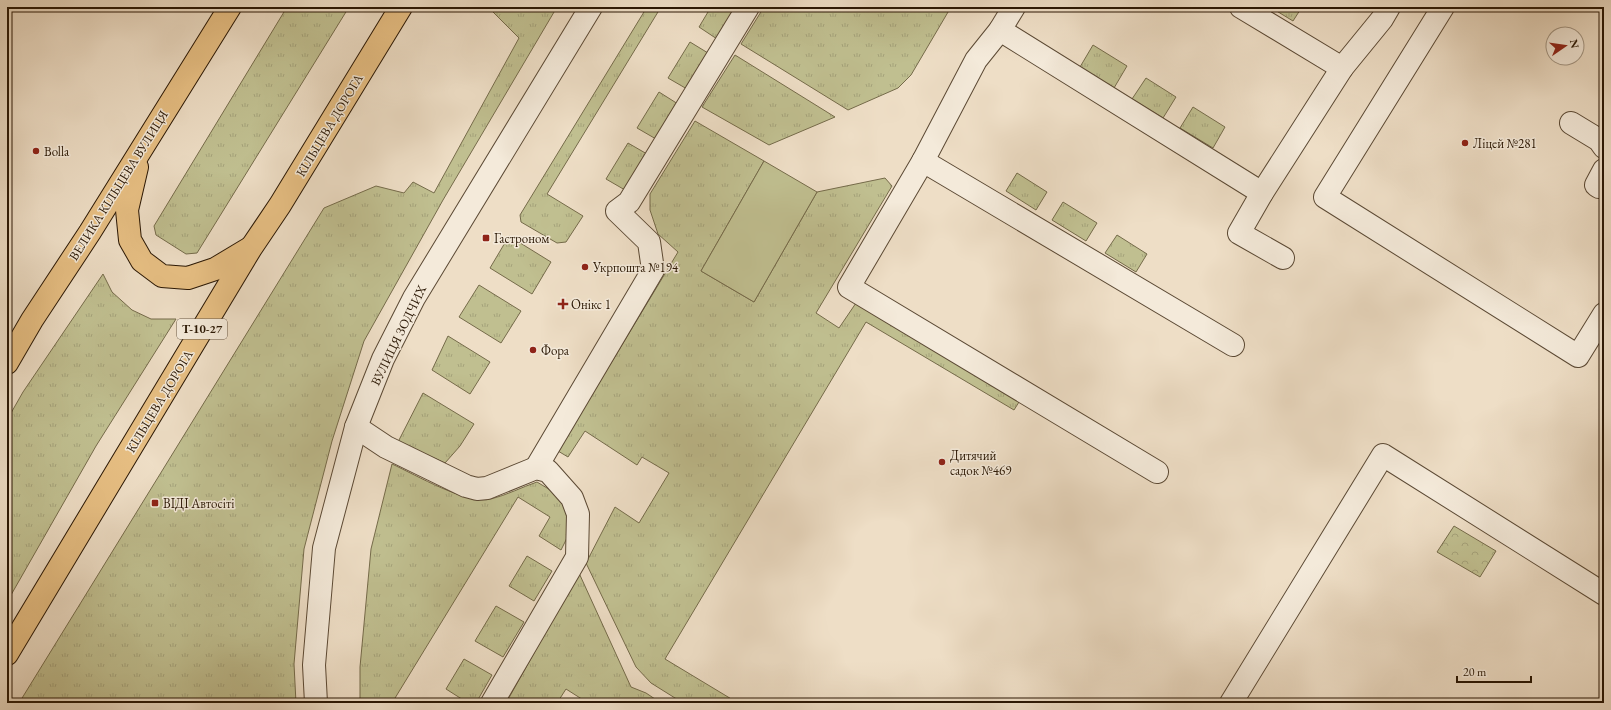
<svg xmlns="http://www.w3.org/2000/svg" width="1611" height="710" viewBox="0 0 1611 710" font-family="'EB Garamond',serif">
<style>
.grass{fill:url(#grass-tufts);stroke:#756b4a}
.park{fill:url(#park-crowns);stroke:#756b4a}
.pitch{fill:#c0bf90;stroke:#756b4a}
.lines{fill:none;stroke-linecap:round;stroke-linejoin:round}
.minor-casing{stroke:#5b4934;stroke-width:24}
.highway-casing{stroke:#2a1704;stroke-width:24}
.minor{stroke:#f4eada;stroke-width:22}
.highway{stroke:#e7bf83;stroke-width:22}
.poi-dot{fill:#8f2418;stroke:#f4eada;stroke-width:1.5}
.labels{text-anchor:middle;stroke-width:3;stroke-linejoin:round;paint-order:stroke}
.shield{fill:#f4eada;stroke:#675644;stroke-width:1}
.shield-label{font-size:12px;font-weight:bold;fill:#2a1704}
.street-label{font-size:13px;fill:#2a1704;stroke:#f4eada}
.poi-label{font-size:13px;fill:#2a1704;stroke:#f4eada;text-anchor:start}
</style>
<defs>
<pattern id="grass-tufts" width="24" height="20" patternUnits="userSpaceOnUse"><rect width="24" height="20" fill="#c0bf90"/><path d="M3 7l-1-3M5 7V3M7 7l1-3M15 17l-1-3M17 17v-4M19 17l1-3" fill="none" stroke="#a5a37b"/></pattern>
<pattern id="park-crowns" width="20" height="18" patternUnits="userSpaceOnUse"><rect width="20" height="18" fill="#c0bf90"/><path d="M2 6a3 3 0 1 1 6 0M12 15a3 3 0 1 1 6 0" fill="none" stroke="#a5a37b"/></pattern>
</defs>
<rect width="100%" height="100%" fill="#eedec6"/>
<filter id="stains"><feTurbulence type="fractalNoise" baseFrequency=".005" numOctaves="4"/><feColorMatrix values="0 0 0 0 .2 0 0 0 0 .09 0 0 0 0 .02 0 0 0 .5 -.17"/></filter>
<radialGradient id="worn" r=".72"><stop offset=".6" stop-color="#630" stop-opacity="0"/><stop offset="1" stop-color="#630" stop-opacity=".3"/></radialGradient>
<g class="grass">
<path d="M287,7H349L197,253L186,254L156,235L154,226Z"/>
<path d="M488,7H557L443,200L364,341L332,441L304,549L294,664L296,703H19L324,208L376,186L404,193L413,182L434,193L519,38Z"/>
<path d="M647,7H661L547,194L583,216L566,242L557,243L521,222L520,215Z"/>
<path d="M711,7H736L717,39L699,27Z"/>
<path d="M764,7H951L911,75L898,88L848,110L741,44Z"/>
<path d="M1270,7H1302L1293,21Z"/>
<path d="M690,42L708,53L687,89L668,78Z"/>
<path d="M1093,45L1127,66L1114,88L1080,67Z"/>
<path d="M735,55L835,117L769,145L702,107Z"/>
<path d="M1146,78L1176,97L1163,118L1132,99Z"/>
<path d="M659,92L678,104L656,139L637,128Z"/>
<path d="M1193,107L1225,127L1213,148L1180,128Z"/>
<path d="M695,121L764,161L701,271L754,302L817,192L885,178L892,186L816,313L839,328L856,303L1019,402L1014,410L866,322L665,659L738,703H683L651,683L636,667L586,563L615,507L639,523L669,473L642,457L637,465L585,431L568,457L558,451L678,252L658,234L650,210V194Z"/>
<path d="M628,143L647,154L625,190L606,179Z"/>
<path d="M1017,173L1047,192L1036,210L1006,191Z"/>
<path d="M1063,202L1097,223L1086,241L1052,220Z"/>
<path d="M1117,235L1147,254L1136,272L1105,253Z"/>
<path d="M509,236L551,262L532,294L490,268Z"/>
<path d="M103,274L112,292L132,310L151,319H176L96,446L7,602V420L23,392Z"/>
<path d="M479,285L521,311L501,343L459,317Z"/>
<path d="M448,336L490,362L470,394L432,370Z"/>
<path d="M423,393L474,424L460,446L445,463L398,442Z"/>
<path d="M392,464C416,475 467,505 491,499C507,495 522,487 537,482L567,500L572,528L561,550L539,536L550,517L518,497L392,703H360V667L371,549Z"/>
<path d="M527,556L552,571L534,601L509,586Z"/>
<path d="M579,573L631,687L646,693L661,703H588L566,689L557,703H506Z"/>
<path d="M496,606L524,622L503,657L475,641Z"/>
<path d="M464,659L492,675L476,703H468L446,689Z"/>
</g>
<path class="park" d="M1454,526L1496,551L1480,577L1437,552Z"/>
<path class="pitch" d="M764,161L817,192L754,302L701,271Z"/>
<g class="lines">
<g class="minor-casing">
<g id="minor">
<path d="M1014,7L1000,30L976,60L923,161L849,287L1157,472"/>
<path d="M1241,7L1342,68"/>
<path d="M1443,7L1325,197L1578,356L1604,314"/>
<path d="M1000,30L1262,193"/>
<path d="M1571,123L1599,140L1604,147"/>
<path d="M923,161L1233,345"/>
<path d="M1599,187L1596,185L1604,170"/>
<path d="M1283,258L1239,233L1262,193L1342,68L1382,19L1389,7"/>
<path d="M356,427L386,447L466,486L477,489L487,488L536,468L548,471L572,498L578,514L577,557L492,703"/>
<path d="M536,468L653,270L649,242L617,211L629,202L748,7"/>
<path d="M316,703L314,665L324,548L356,427L383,359L414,298L591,7"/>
<path d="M1231,703L1383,455L1604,594"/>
</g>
</g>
<g class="highway-casing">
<g id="highway">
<path d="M137,167L127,210L130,240L142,261L162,276L188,278L215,269L250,248"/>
<path d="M7,363L32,320L90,232L230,7"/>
<path d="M7,654L251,248L280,205L401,7"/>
</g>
</g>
<use href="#minor" class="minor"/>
<use href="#highway" class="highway"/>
</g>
<g class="poi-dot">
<circle cx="1465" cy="143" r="4"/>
<circle cx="36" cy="151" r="4"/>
<rect x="482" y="234" width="8" height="8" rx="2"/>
<circle cx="585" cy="267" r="4"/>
<path d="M561 298h4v4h4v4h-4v4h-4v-4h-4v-4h4z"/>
<circle cx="533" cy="350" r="4"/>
<circle cx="942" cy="462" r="4"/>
<rect x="151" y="499" width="8" height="8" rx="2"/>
</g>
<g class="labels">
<rect class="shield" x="177" y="319" width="50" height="20" rx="3"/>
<g class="shield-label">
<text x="202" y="333">Т-10-27</text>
</g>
<g class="street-label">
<text transform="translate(329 125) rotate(-59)" y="5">КІЛЬЦЕВА ДОРОГА</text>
<text transform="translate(118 185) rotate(-58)" y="5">ВЕЛИКА КІЛЬЦЕВА ВУЛИЦЯ</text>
<text transform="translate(398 335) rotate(-64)" y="5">ВУЛИЦЯ ЗОДЧИХ</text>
<text transform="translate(159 401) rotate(-59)" y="5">КІЛЬЦЕВА ДОРОГА</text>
</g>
<g class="poi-label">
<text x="1473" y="148">Ліцей №281</text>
<text x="44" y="156">Bolla</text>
<text x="494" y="243">Гастроном</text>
<text x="593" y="272">Укрпошта №194</text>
<text x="571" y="309">Онікс 1</text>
<text x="541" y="355">Фора</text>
<text x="950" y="460">Дитячий<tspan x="950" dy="15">садок №469</tspan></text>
<text x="163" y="508">ВІДІ Автосіті</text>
</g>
</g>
<rect width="1611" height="710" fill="none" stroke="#eedec6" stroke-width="24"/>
<rect x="8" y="8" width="1595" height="694" fill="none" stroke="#2a1704" stroke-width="2"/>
<rect x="12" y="12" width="1587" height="686" fill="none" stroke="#2a1704"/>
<g transform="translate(1565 46) rotate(77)"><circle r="19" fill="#f4eada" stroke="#a39684"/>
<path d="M0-3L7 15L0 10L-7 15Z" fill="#8f2418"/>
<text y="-6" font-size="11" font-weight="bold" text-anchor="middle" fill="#2a1704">N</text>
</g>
<path d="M1457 676v6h74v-6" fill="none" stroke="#2a1704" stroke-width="2"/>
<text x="1463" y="676" font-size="12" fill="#2a1704" stroke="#f4eada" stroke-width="3" paint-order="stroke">20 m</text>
<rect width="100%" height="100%" filter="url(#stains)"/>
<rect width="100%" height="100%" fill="url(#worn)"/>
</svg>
